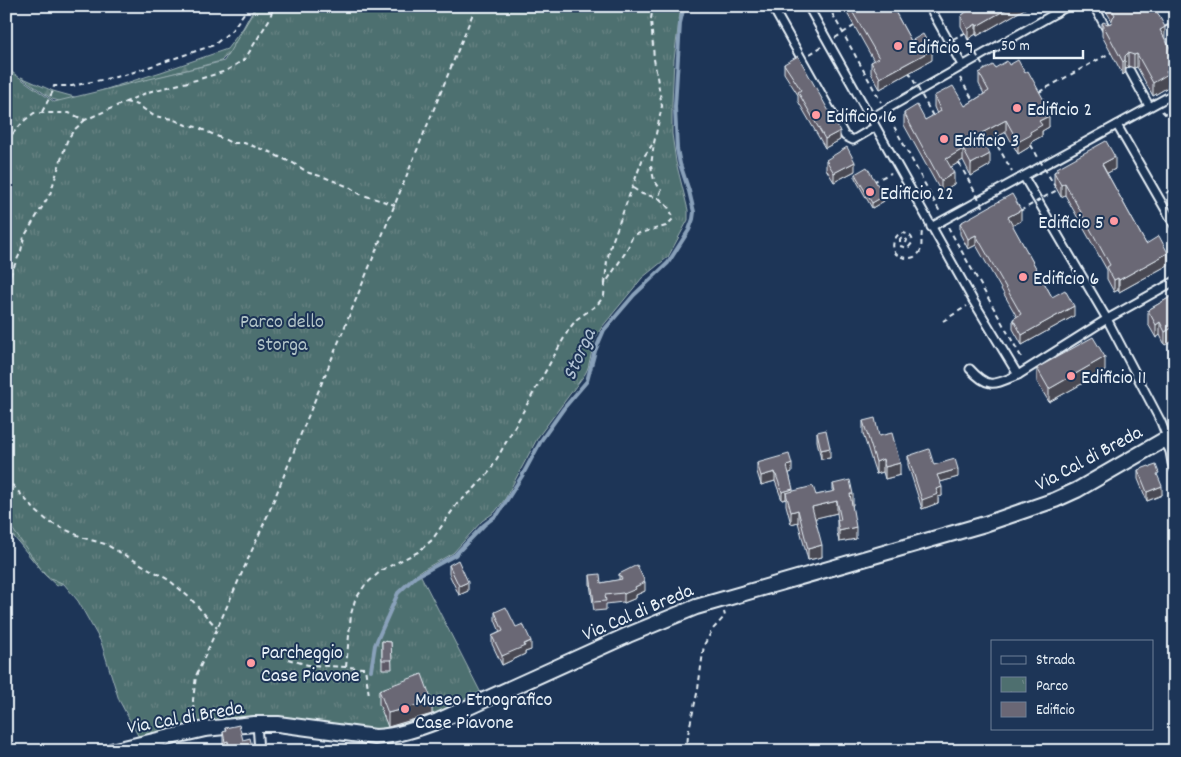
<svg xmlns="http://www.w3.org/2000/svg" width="1181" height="757" viewBox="0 0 1181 757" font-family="Dekko,sans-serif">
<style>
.forest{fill:url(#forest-firs);stroke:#9bb0b4}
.park{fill:url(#park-tufts);stroke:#9bb0b4}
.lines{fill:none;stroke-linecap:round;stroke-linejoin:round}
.stream{stroke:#89a1ba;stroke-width:4}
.lane-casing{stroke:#e8f1f8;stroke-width:11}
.street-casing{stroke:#e8f1f8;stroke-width:18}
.path{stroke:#e8f1f8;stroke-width:2;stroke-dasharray:5 4;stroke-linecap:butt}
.lane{stroke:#1d3557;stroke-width:7}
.street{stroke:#1d3557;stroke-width:14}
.path-bridge{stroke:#e8f1f8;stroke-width:2;stroke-dasharray:5 4;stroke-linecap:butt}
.wall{fill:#5b5965;stroke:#e8f1f8}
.shaded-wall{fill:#4a4852;stroke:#e8f1f8}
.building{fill:#6a6775;stroke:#e8f1f8}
.poi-dot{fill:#ff9aa2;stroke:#1d3557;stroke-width:2}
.labels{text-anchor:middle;stroke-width:4;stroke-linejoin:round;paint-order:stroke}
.poi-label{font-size:20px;fill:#e8f1f8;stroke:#1d3557;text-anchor:start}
.park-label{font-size:20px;fill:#b2c4c8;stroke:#1d3557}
.street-label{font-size:20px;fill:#e8f1f8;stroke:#1d3557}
.water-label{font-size:21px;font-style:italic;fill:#b1c2d4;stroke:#1d3557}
</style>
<defs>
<pattern id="forest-firs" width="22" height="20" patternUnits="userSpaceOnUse" patternTransform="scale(1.25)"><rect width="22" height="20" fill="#4e6f6f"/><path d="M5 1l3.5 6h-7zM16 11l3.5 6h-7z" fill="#688484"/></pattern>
<pattern id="park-tufts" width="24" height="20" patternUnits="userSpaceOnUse" patternTransform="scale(1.25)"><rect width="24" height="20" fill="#4e6f6f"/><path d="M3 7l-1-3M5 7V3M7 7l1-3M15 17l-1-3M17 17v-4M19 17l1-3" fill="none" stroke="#688484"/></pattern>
</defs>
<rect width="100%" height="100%" fill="#1d3557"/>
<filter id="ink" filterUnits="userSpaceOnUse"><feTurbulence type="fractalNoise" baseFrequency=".02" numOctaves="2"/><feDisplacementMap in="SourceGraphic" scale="10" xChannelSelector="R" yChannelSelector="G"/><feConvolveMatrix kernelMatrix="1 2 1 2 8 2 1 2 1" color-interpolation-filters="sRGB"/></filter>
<g filter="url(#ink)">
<g class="forest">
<path d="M255,6H256L232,50L221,61L63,102L52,99L21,77L53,91L78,98L161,72L227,49L243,28Z"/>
<path d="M6,516L66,582L57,586L44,574L6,527Z"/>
</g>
<path class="park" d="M257,6H681L674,59L672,103V134L676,162L688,210V220L668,257L642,278L602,327L595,338L588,368L585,374L538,437L505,499L495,512L482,521L453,553L419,572L483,697L387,733L311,723L141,741L119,700L101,642L78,601L64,584L46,576L6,520V68L54,102L224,61Z"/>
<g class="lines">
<path class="stream" d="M371,670L375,645L398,593L415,577L455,555L484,525L498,514L522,476L542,439L564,408L587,381L595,351L604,330L634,295L668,263L689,230L693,219L694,212L689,191L680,164L677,149L675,107L680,23L684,6"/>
<g class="lane-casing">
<g id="lane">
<path d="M772,6L845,136L853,140L875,127"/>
<path d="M808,6L974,302L1018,375L1107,319L1175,281"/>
<path d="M929,6L962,65"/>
<path d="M1052,6L1056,13"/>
<path d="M1094,6L1107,30"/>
<path d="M1171,6L1175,13"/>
<path d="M1130,71L1149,106"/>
<path d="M871,118L1068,6"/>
<path d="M1117,125L1175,226"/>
<path d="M1024,177L1107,319L1161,422L1168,440L1172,463L1175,470"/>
<path d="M931,227L1175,93"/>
<path d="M970,369C989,390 995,384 1018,375"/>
<path d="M257,724L259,751"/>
</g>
</g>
<g class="street-casing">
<path id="street" d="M111,751L205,729L254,724H278L375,737C397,736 417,729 438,721L628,635L696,607L985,524L1055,500L1077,490L1162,441L1168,440L1175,453"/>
</g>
<g class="path">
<path d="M828,6L881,102"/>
<path d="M1164,27L1173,23"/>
<path d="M835,38L854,26"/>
<path d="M810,54L821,47"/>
<path d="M960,78L974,102"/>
<path d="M1039,92L1112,52"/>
<path d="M125,102L138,105L154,116L172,119L186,125L197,127L232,143H244L273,153L277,156L293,163L309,173L324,177L349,187L360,194L395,205"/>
<path d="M1162,111L1168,117H1175"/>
<path d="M42,112L53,91L54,86H72L125,75L214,45L232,30L247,9L244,6"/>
<path d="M890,119L940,212"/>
<path d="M993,138L1012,171"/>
<path d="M6,141L25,120L34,113H69L85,120L148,92L196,80L226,71L245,59L269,20L274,6"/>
<path d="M873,182L891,173"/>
<path d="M633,188L642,194L659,198"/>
<path d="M1166,193L1175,188"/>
<path d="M948,227L1023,360"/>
<path d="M906,243L907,240L904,238L900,239V246L908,248L913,242C912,235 907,233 900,233C893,239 891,246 896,254C904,260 918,260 921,249C922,243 921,237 922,231"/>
<path d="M6,284L21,251L24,237L50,194L67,141L73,131L85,120"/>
<path d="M605,284L607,260L611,245L643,158L652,145"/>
<path d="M943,321L967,306"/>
<path d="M6,478L36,511L49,522L84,538L105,544L169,580L190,598L217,628"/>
<path d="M288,659L308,665L365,668L369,695"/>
<path d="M346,667L351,614L355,600L365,585L382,570L418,552L432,540L457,504L473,490L490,471L569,329L577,319L597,305L604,296L605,284L627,250L633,235L666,226L674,218L668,207L659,198L661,190L654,180L651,166L654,143L662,106L654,59L651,19L653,6"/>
<path d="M194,720L193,700L196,676L269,512L476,6"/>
<path d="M687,751L688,734L698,689L704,645L713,629L725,616L724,612"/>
</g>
<use href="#lane" class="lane"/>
<use href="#street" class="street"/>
<g class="path-bridge">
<path d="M967,37L985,70"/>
<path d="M929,51L965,33"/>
<path d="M909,72L934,118"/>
<path d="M959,163L985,210"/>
<path d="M1020,211L1057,190L1031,145"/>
</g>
</g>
<g class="wall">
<path d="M843,6H892L911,41L932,60L880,89L871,73V62L874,61Z"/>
<path d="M969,6H1026V8L977,36L976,34L968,39L961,26V16L970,9Z"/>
<path d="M1103,6H1147L1175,57V79L1168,83V87L1153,96L1137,67L1134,68L1128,66L1125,69V73L1123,75L1102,36V23L1107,24L1111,23L1112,21Z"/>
<path d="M784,64L840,140L825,148L798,101V95L784,73Z"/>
<path d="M1009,65L1045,109L1049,127L1042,131V136L1031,142V146L1018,154L1006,132L984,143L990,165L971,176L963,160L951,167L954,184L941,192L904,125V113L925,120L937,114L934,107V96L965,106L984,94L979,84V73L995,68Z"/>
<path d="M1175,136V152L1174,150V137Z"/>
<path d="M826,160L855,171L834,182L826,169Z"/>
<path d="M1057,168L1115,169L1107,173L1146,244L1168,265L1119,292L1118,290L1114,292L1107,279V270L1065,195L1061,197L1054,184V172L1057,170Z"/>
<path d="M855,174L884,201L872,208L855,178Z"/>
<path d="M1021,221L1012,225L1052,297L1074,316L1022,345L1013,329V319L1017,317L976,245L968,249L960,234V223Z"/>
<path d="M1174,295L1165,345L1160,335L1156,338L1148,324V310Z"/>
<path d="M1175,347V373L1169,363V350Z"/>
<path d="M1037,368L1105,371L1049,402L1037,382Z"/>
<path d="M863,421L879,436L900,475L885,479L883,472L876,474L863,434Z"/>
<path d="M817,432L830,458L821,459L817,441Z"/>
<path d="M908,456L934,465L958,477L940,482L942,496L938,497V503L922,509L908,465Z"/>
<path d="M757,463L792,472L789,473L793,492L816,495L833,492V484L853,505L852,506L856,539L839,542L837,532V520H838L837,513L815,518L822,557L808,560L798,522L791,524L786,505V499L782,500L775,481L761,485L757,472Z"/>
<path d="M1138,470L1159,480L1162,495L1147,501L1138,479Z"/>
<path d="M449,565L468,591L459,595L449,574Z"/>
<path d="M619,574L645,591L636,595V598L624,603L623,602L606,604V610L594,611L590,584V575L601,583L619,580Z"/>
<path d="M495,612L516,627L531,650L525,652V654L502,665L492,644V636L500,632L495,620Z"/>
<path d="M382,641L391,642L392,669H382Z"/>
<path d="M379,690L432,714L388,727L379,704Z"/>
<path d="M225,728L243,740L253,751H224L223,745V732H225Z"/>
</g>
<g class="shaded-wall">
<path d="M1012,6H1026V8L977,36V26Z"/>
<path d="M976,24V34L968,39V29Z"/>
<path d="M1165,27V41L1160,30Z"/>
<path d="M932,50V60L880,89V78Z"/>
<path d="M1128,53V66L1125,69V56Z"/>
<path d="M1137,54V67L1134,68V55Z"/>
<path d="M1125,60V73L1123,75V62Z"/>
<path d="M1175,66V79L1168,83V87L1153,96V83L1166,71Z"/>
<path d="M1045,102V113L1042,104Z"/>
<path d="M1049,116V127L1042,131V136L1031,142V146L1018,154V142L1030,132L1039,121Z"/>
<path d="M1006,120V132L980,146V134Z"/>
<path d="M840,131V140L825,148V139Z"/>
<path d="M963,149V160L946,170V159Z"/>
<path d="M990,154V165L971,176V164Z"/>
<path d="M1115,157V169L1102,176V164Z"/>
<path d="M855,162V171L834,182V173Z"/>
<path d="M954,173V184L941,192V181Z"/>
<path d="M1065,183V195L1061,197V185Z"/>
<path d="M884,196V201L872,208V203Z"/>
<path d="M1021,210V221L1008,228V217Z"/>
<path d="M976,235V245L968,249V239Z"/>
<path d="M1168,253V265L1119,292V280Z"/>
<path d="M1118,278V290L1114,292V280Z"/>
<path d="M1074,306V316L1022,345V335Z"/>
<path d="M1160,322V335L1156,338V325Z"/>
<path d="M1175,326V340L1165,345V332Z"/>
<path d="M1105,357V371L1049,402V389Z"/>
<path d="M830,448V458L821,459V450Z"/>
<path d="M883,459V472L876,474V462Z"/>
<path d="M900,463V475L885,479V467Z"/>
<path d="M792,464V472L787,474V466Z"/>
<path d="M958,469V477L937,483V475Z"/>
<path d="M775,472V481L761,485V476Z"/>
<path d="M1162,486V495L1147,501V492Z"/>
<path d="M942,487V496L938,497V503L922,509V500L936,489Z"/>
<path d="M793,489V497L786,493V499L782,500V492Z"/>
<path d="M850,494H853V505L850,506Z"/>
<path d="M837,501V513L812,519V507Z"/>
<path d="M798,510V522L791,524V512Z"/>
<path d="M856,527V539L839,542V531Z"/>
<path d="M822,545V557L808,560V549Z"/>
<path d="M468,582V591L459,595V586Z"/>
<path d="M645,582V591L636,595V598L624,603V594L635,587Z"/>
<path d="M531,641V650L525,652V654L502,665V656Z"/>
<path d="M432,701V714L388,727V713Z"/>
<path d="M228,741V751H225V742Z"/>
</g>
<g class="building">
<path d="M849,6H892L911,41L923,34L932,50L880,78L871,62L879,58Z"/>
<path d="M974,6H1012L977,26L976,24L968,29L961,16Z"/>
<path d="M1110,6H1147L1148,9L1152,6H1154L1165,27L1160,30L1175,57V66L1166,71L1168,74L1153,83L1137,54L1134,55L1128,53L1125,56V60L1123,62L1102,23L1104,22L1107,24L1111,23L1113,17L1115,15Z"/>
<path d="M798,56L840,131L825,139L798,92L801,90L784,64Z"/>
<path d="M1018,60L1025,73L1028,71L1045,102L1042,104L1049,116L1039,121L1042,125L1030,132L1031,135L1018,142L1006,120L980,134L990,154L971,164L963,149L946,159L954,173L941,181L904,113L917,105L925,120L941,111L934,96L953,86L965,106L989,91L979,73L993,65L995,68L1007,61L1009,65Z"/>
<path d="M1106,141L1115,157L1102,164L1146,244L1159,236L1168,253L1119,280L1118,278L1114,280L1107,267L1110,265L1065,183L1061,185L1054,172L1058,170L1057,168Z"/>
<path d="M847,147L855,162L834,173L826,160Z"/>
<path d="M867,167L884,196L872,203L855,174Z"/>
<path d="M1012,194L1021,210L1008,217L1052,297L1065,290L1074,306L1022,335L1013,319L1021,314L976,235L968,239L960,223Z"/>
<path d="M1174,295L1175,326L1165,332L1160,322L1156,325L1148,310Z"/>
<path d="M1093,337L1105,357L1049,389L1037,368Z"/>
<path d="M1175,347V359L1169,350Z"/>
<path d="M875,418L879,436L892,433L900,463L885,467L883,459L876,462L863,421Z"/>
<path d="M826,430L830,448L821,450L817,432Z"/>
<path d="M929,449L934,465L955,459L958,469L937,475L942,487L936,489L938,494L922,500L908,456Z"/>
<path d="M789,454L792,464L787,466L793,489L782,492L775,472L761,476L757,463Z"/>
<path d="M1156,465L1159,473L1157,474L1162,486L1147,492L1138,470L1149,466L1150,467Z"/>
<path d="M850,480L853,494H850L856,527L839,531L837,520H841L837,501L812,507L822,545L808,549L798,510L791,512L786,493L813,486L816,495L835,491L833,484Z"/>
<path d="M458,560L468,582L459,586L449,565Z"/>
<path d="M637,565L645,582L635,587L636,589L624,594L623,593L605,595L606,601L594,602L590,575L600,574L601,583L622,579L619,574Z"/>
<path d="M506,607L516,627L523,624L531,641L524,644L525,646L502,656L492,636L503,631L495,612Z"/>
<path d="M382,641L391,642L392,660H382Z"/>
<path d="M422,674L432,701L388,713L379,690Z"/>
<path d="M239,725L243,740L250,738L253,751H230L228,741L225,742L223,732L226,731L225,728Z"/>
</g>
</g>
<g class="poi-dot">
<circle cx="898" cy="46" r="5"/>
<circle cx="1017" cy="108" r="5"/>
<circle cx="816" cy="115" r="5"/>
<circle cx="944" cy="139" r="5"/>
<circle cx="870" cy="192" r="5"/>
<circle cx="1114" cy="221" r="5"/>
<circle cx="1023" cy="277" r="5"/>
<circle cx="1071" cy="376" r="5"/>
<circle cx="251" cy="663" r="5"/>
<circle cx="405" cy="709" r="5"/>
</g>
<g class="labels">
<g class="poi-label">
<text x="908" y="53">Edificio 9</text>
<text x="1027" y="115">Edificio 2</text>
<text x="826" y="122">Edificio 16</text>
<text x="954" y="146">Edificio 3</text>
<text x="880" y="199">Edificio 22</text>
<text x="1104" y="228" text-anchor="end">Edificio 5</text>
<text x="1033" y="284">Edificio 6</text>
<text x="1081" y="383">Edificio 11</text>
<text x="261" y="658">Parcheggio<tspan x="261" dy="23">Case Piavone</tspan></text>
<text x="415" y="705">Museo Etnografico<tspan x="415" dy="23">Case Piavone</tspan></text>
</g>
<g class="park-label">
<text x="282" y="327">Parco dello<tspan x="282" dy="23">Storga</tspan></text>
</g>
<g class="street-label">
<text transform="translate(1088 457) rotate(-28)" y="7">Via Cal di Breda</text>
<text transform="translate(637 611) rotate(-23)" y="7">Via Cal di Breda</text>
<text transform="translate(185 716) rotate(-10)" y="7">Via Cal di Breda</text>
</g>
<g class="water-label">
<text transform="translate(578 354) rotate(-66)" y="7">Storga</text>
</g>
</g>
<rect width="1181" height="757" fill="none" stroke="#1d3557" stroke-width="25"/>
<rect x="12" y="12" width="1156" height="732" fill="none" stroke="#e8f1f8" stroke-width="2" filter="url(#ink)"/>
<rect x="991" y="640" width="162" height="90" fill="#1d3557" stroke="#6e8097"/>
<rect x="1001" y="656" width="25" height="8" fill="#1d3557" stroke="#6e8097"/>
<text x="1036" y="664" font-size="15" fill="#e8f1f8">Strada</text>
<rect x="1001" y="677" width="25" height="15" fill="url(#park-tufts)" stroke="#6e8097"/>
<text x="1036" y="690" font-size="15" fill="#e8f1f8">Parco</text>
<rect x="1001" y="702" width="25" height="15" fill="#6a6775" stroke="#6e8097"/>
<text x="1036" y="714" font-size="15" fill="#e8f1f8">Edificio</text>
<path d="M994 50v8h89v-8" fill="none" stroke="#e8f1f8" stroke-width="2.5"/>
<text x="1001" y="50" font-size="15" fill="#e8f1f8" stroke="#1d3557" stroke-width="4" paint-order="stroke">50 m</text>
</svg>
